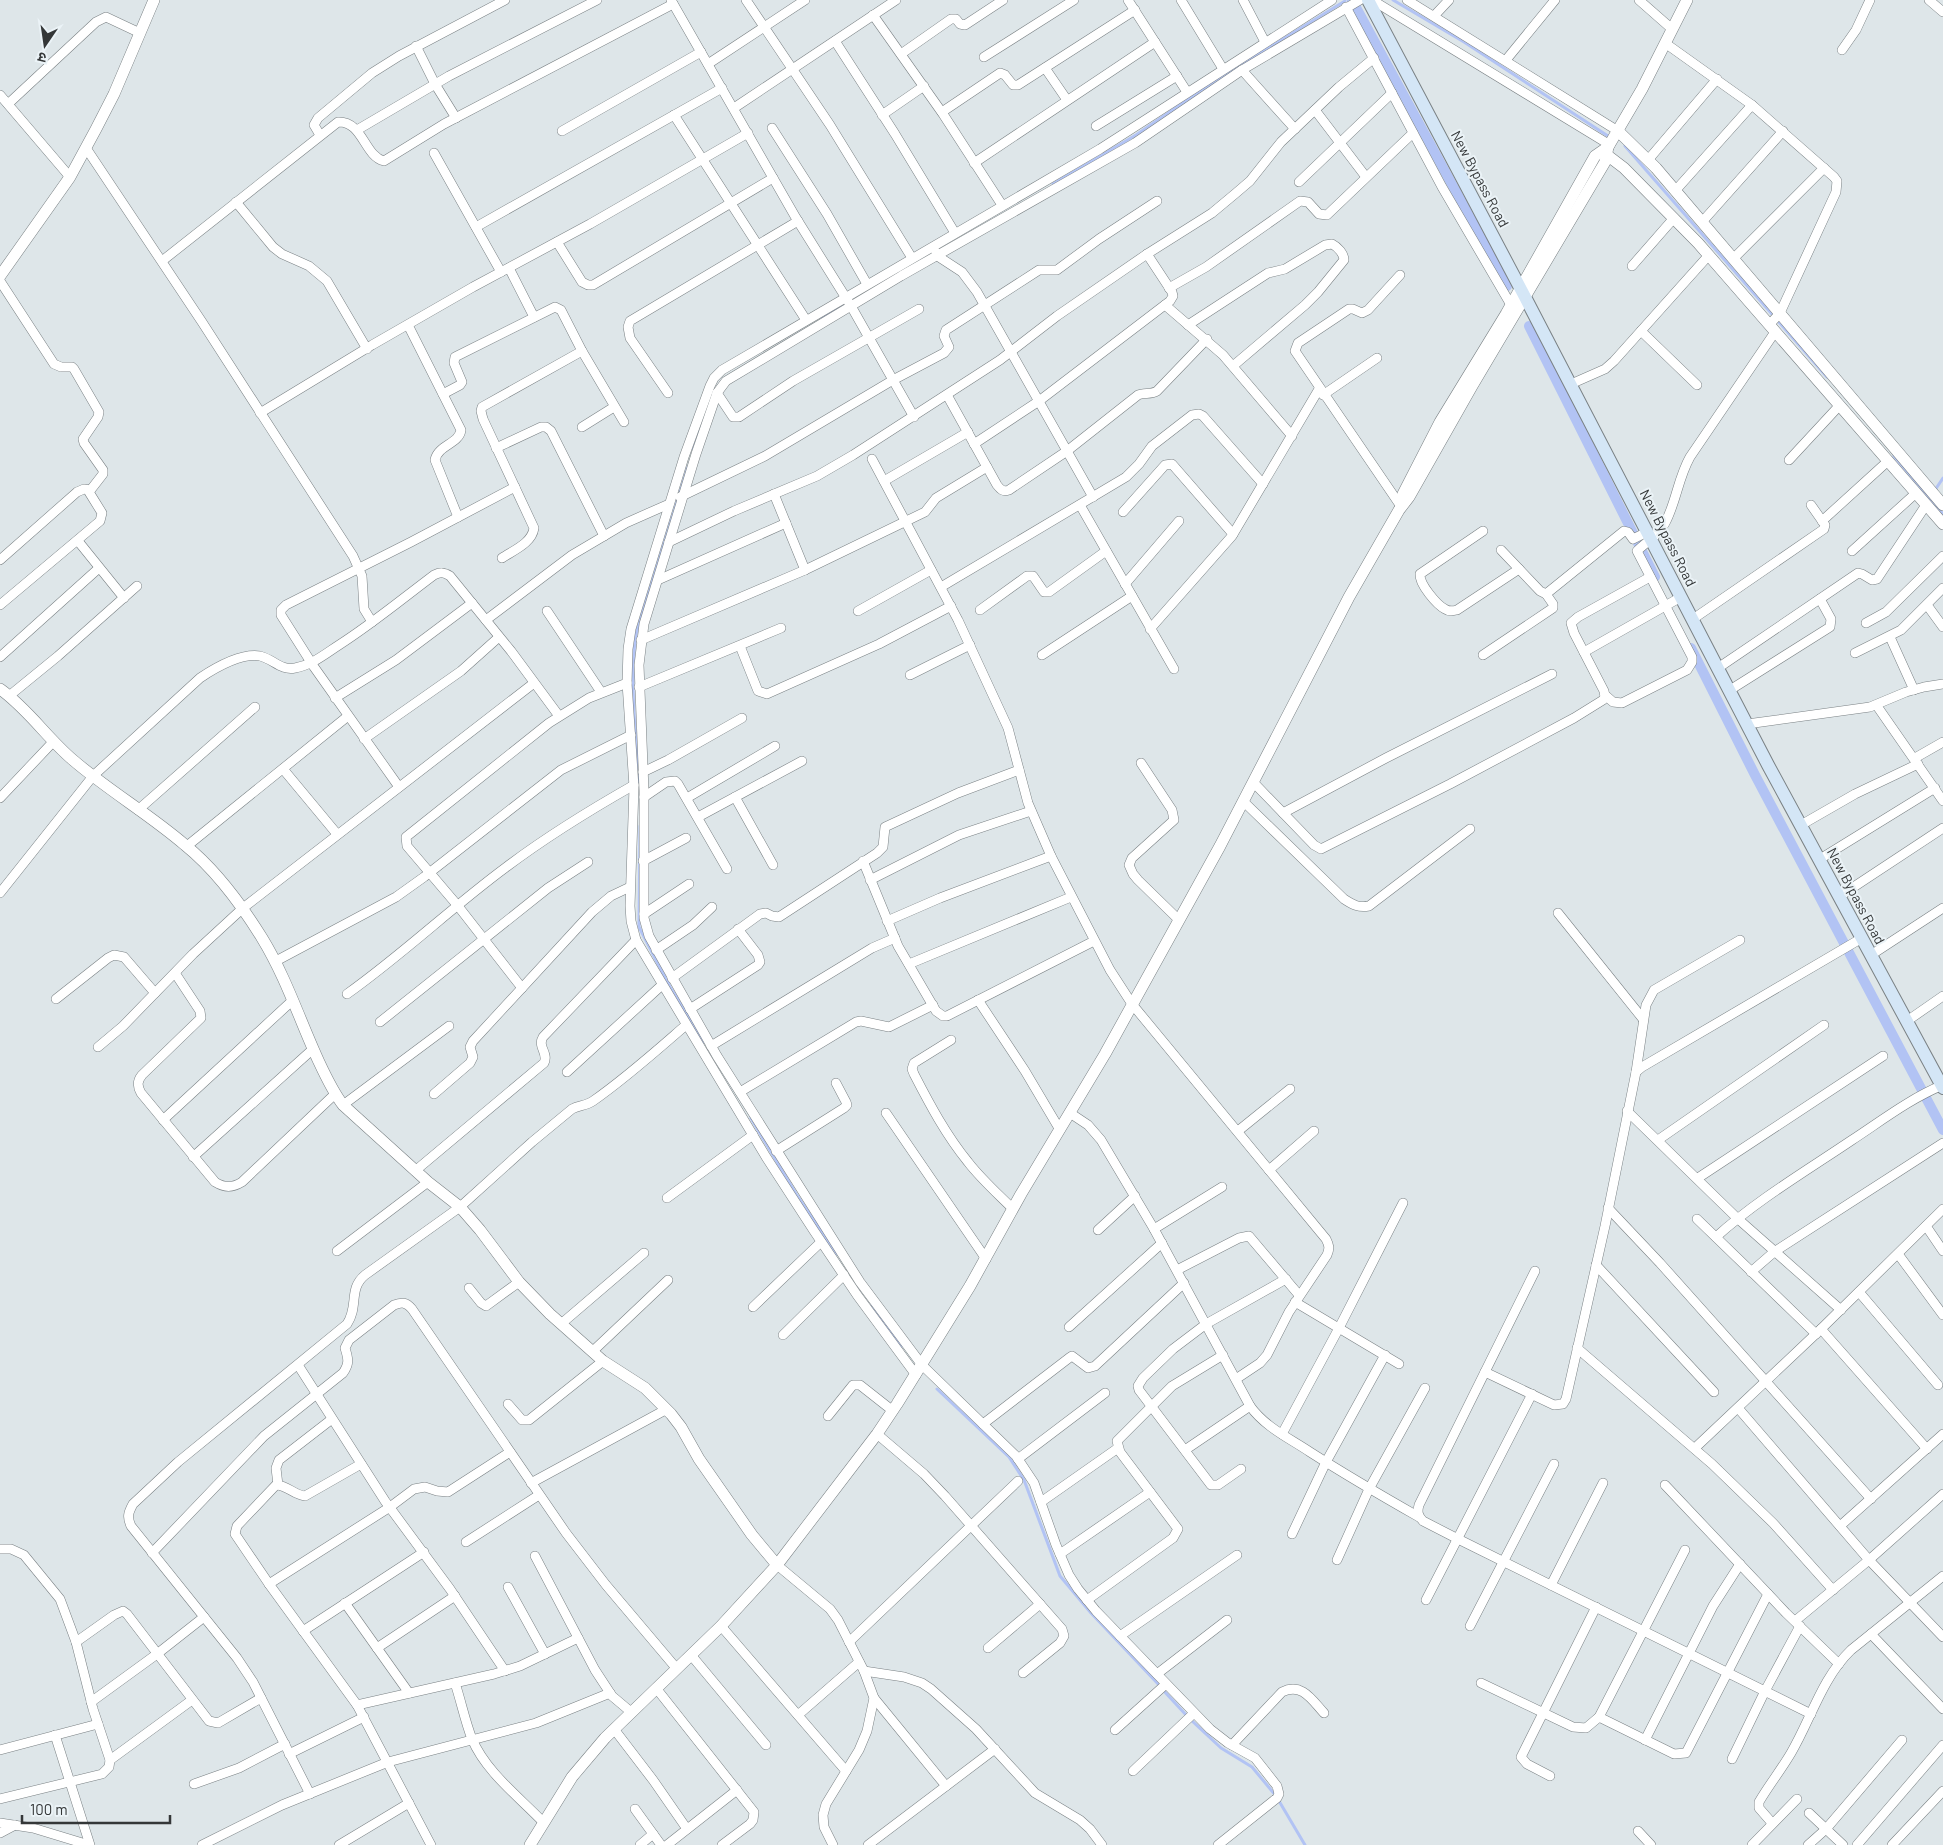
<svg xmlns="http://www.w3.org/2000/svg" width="1943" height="1845" viewBox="0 0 1943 1845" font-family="Barlow,'Noto Sans Devanagari',sans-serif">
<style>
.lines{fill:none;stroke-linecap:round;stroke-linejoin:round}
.stream{stroke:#b2c3f4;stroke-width:3}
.canal{stroke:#b2c3f4;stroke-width:10}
.minor-casing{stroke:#7a8184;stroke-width:10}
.tertiary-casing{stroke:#7a8184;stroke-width:12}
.secondary-casing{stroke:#7a8184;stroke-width:14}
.minor{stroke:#fff;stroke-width:9}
.tertiary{stroke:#fff;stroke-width:11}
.secondary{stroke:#d4e6f6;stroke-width:12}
.labels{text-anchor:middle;stroke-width:4;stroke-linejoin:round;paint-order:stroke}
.street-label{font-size:14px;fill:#343738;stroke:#ebf3f7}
</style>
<rect width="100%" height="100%" fill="#dee6e9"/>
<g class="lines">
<g class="stream">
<path d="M1393,0L1464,42L1608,136"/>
<path d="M1625,146L1827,377"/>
<path d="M1053,184L1136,135L1218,79L1345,1"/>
<path d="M822,318L847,304"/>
<path d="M693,449L708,405"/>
<path d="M1894,456L1943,514"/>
<path d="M1935,490L1943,478"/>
<path d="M639,785C636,736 629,682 636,634L688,467"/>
<path d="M640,826L639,927L670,987L704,1042"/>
<path d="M751,1118L796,1194L837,1254"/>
<path d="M872,1305L901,1347"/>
<path d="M937,1389L1009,1457L1024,1480L1060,1576L1091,1613L1160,1686"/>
<path d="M1163,1690L1187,1716"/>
<path d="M1191,1720L1221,1748L1252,1767L1276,1796"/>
<path d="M1279,1801L1305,1845"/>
</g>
<g class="canal">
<path d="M1352,0L1507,286"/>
<path d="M1529,326L1655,577"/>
<path d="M1691,648L1755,775L1943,1130"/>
</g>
<g class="minor-casing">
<g id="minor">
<path d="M671,0L796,218L851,306L914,417"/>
<path d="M746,0L830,125L912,258"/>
<path d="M1128,0L1187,92"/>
<path d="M1181,0L1223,69"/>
<path d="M1243,0L1265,42"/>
<path d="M1372,0L1610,145"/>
<path d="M1407,0L1618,131"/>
<path d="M1639,0L1672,29"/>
<path d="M1929,0L1943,12"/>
<path d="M1346,7L1442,187L1511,305"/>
<path d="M873,15L943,114L1002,205"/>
<path d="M1434,16L1449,0"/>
<path d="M835,41L895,134L955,233"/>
<path d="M1665,43L1752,105L1834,177L1837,181L1836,192L1780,313L1769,325"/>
<path d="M416,46L435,84L456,118"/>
<path d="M1842,50L1856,30L1870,0"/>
<path d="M901,54L951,19H956L960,24L965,25L1003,0"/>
<path d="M984,57L1074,0"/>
<path d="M1506,60L1555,0"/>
<path d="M708,64L805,0"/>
<path d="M1045,68L1067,100"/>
<path d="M1242,70L1295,129"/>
<path d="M0,95L70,177"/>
<path d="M8,104L96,22L106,17L140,33"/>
<path d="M734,108L896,0"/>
<path d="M1315,110L1366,177"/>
<path d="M942,112L1000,73L1005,75L1013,85H1018L1135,10"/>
<path d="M674,115L806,320"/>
<path d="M882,115L924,86"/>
<path d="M1096,126L1177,76"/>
<path d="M772,128L827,214L867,284"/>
<path d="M357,130L449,76L597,0"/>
<path d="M562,131L701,52"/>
<path d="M320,135L314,125L318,118L372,73L399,56L505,0"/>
<path d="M86,148L202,322L353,556L362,576L364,609L372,622"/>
<path d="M434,153L501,272"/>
<path d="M1648,160L1717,79"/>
<path d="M974,163L1155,42"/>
<path d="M1299,182L1392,93"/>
<path d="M1675,191L1752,105"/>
<path d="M236,202L273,247L282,254L309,266L327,281L367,349"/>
<path d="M1702,222L1783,131"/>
<path d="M476,227L722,88"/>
<path d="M557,242L582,282L588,285H593L773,178"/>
<path d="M936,252L939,257L962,272L977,292L1093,497"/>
<path d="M1734,258L1824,168"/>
<path d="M162,261L338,122C363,121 364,156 384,161L444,124L673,4"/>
<path d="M1632,266L1674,218"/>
<path d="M509,268L534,317"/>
<path d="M0,281L54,364L61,367H72L74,369L99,412L98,417L83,439L84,443L103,470V474L89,492L102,513L100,521L0,605"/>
<path d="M1169,288L1206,267L1300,201L1308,202L1319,214L1327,215L1413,133"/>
<path d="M1165,305L1223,355L1292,436"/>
<path d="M408,325L461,430C459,444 438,445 435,460L458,517"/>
<path d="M1188,325L1268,273L1285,269L1325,245L1332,244C1338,247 1344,254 1344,260L1318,292L1305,305L1233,366"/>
<path d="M1641,331L1697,385"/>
<path d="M1571,384L1605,369L1614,361L1709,255"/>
<path d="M668,393L630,338L628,327L630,321L798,221"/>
<path d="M717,393L733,417H739L793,381L919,309"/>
<path d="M443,394L460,385L462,382L454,363L455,357L555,307L561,310L582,351L624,422"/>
<path d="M947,395L997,485C1001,490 1003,492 1009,490L1067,451L1138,395C1144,392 1151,395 1157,391L1207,339"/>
<path d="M1323,395L1377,358"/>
<path d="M260,413L372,345L473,287L590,224L748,133"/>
<path d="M582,427L614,407"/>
<path d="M974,444L1039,401L1170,301L1173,296L1172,292L1147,254"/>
<path d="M496,448L541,427H546L551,431L604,536"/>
<path d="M872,459L958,620L1008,728L1028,803L1051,856L1110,970L1132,1004L1326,1239C1329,1245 1330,1248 1327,1255L1289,1312L1267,1355L1260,1363L1236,1379"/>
<path d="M1789,460L1839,406"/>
<path d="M884,481L968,432"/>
<path d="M774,494L805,570"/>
<path d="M680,497L765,456L893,380L944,353L949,347L944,336L946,330L1039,270H1057L1099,239L1157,201"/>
<path d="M1080,505L1174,669"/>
<path d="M1400,505L1295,351L1298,343L1349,309H1353L1362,313L1368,310L1400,275"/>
<path d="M1123,512L1165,465L1172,464L1233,534"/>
<path d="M1822,521L1888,461"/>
<path d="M1483,531L1420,574C1419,584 1437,605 1445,609C1449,612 1453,611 1457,610L1519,569"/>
<path d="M78,541L124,598"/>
<path d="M669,542L734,511L817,476L853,455L1000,360L1057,316L1147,254L1212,213L1236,193L1250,181L1281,142L1339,87L1374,58"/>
<path d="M1501,550L1540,591L1546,594L1624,531L1628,532L1633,539L1647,532"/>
<path d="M1852,551L1916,493"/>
<path d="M502,558C514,550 532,543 534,528L483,419L481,411L482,407L582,351"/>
<path d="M0,560L77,492L84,489L90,490"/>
<path d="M658,580L786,523"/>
<path d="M1125,584L1179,521"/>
<path d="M941,587L1126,477L1139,464L1152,446L1192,415L1199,414L1203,416L1263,484"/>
<path d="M1927,605L1943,627"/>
<path d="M980,610L1027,576H1033L1044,592H1049L1106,551"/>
<path d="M547,611L601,692"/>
<path d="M858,611L931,570"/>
<path d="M1693,619L1824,529L1825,525L1811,505"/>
<path d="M486,620L572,555L626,523L669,504"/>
<path d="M1866,623L1886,612L1943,556"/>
<path d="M1150,629L1232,536L1319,389"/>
<path d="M1890,637L1914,690"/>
<path d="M641,640L805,570L925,512L936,498L987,467"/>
<path d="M740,646L758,691L767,694L879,644L951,606"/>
<path d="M1584,652L1681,597"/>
<path d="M1855,653L1901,630L1943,588"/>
<path d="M1042,655L1132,596"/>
<path d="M1483,655L1553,608V604L1546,594"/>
<path d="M0,657L99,568"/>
<path d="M1718,668L1858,573L1862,574L1872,580L1877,579L1926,505"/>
<path d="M910,675L970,645"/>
<path d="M639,687L781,628"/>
<path d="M1730,690L1830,627L1831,619L1820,599"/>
<path d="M1605,695L1613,702L1622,703L1687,670L1692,662V657L1637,551C1647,541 1658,536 1665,523C1676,503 1678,478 1690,457L1775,332"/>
<path d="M9,696L58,656L137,586"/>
<path d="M335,698L396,660L472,603"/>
<path d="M1877,706L1943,801"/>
<path d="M1747,724L1870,707L1906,692L1924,687L1943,684"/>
<path d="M364,739L461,671L499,637"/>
<path d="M1915,758L1943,742"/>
<path d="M1141,763L1172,810L1174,820L1132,858L1129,865L1133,874L1138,880L1179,920"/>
<path d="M283,769L337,834"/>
<path d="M643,772L668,760L742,718"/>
<path d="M1254,783L1314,845L1321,849L1450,784L1574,718L1603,700L1605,697L1604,691L1574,633L1571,623L1578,617L1650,577"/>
<path d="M399,787L314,667L281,615V610L286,605L411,542L515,487"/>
<path d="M644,797L666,782L675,781L678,784L727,869"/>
<path d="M735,797L773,865"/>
<path d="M0,798L53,742"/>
<path d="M687,798L775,746"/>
<path d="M1244,802L1344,899C1353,905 1359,908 1369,906L1470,829"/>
<path d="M138,810L255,707"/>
<path d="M1283,813L1386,758L1552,674"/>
<path d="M698,817L802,761"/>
<path d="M1801,825L1855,794L1918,764"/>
<path d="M187,846L348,716"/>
<path d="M1820,859L1935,788"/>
<path d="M643,861L686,838"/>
<path d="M863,861L898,946L936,1011L943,1016H947L1094,941"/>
<path d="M870,880L959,835L1031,811"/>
<path d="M0,893L93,776L200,678C215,668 241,653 260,656C273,659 281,671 295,668C312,665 325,654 339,645C372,624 402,599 434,575C440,572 444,572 450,576L511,651L559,716"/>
<path d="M1840,896L1943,828"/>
<path d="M1558,913L1643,1019"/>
<path d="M644,914L689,884"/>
<path d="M887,921L940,898L1051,856"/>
<path d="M656,950L693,925L712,907"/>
<path d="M1871,955L1943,908"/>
<path d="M276,961L396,897L424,877L561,770L631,735"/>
<path d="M909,964L1071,897"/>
<path d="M175,973L200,1011L201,1018L142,1075C137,1081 137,1086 141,1093L215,1182C225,1188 232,1188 242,1182L335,1094"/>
<path d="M672,978L760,914L766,913L772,916L779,917L877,853L883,847L885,827L958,793L1019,770"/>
<path d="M522,988L458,906L407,846L406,837L549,723L589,698L627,683"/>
<path d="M347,994C402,955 451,908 505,868C546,837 590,810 634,785"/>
<path d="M56,999L108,958L114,955L124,957L155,993"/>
<path d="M978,1000L1025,1071L1060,1130"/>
<path d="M690,1009L758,965L760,962L758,955L738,929"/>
<path d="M1907,1021L1943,996"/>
<path d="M380,1022L548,888L588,862"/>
<path d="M951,1040L914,1063L912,1069L914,1074C930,1105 946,1135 968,1162C981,1179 998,1194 1013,1209"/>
<path d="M711,1046L872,948L895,938"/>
<path d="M98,1047L123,1026L193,954L243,908L534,683"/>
<path d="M567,1072L662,985"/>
<path d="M1636,1072L1646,1005L1654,990L1740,940"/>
<path d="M740,1092L856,1022L861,1021L889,1027L933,1005"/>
<path d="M434,1094L470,1063L473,1057L470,1047L473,1041L592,912L611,896L630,887"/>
<path d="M343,1105L449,1026"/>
<path d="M1627,1111L1737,1218L1841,1310"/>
<path d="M886,1113L986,1259"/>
<path d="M1070,1113L1088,1125L1101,1140L1154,1229L1250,1406C1265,1427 1289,1438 1310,1452C1346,1475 1382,1496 1419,1517"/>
<path d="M163,1120L293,1000"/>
<path d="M1238,1131L1290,1089"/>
<path d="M1658,1140L1824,1025"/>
<path d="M776,1151L844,1108L847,1105L846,1102L836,1083"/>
<path d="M193,1157L313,1049"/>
<path d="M1269,1170L1314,1131"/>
<path d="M415,1171L544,1063C549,1053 537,1047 543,1037L636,940"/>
<path d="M1698,1178L1883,1056"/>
<path d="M667,1198L753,1135"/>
<path d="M1608,1208L1660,1263L1871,1499"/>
<path d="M1697,1219L1816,1334"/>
<path d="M1926,1226L1943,1251"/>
<path d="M1154,1229L1222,1187"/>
<path d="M1098,1230L1135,1196"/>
<path d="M1716,1237C1757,1200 1806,1171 1852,1140C1881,1121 1911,1098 1943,1085"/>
<path d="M337,1251L428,1182"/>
<path d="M1898,1254L1943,1315"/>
<path d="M1596,1265L1714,1392"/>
<path d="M1177,1270L1239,1238L1249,1236L1299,1295"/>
<path d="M1535,1271L1419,1505C1417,1512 1418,1516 1423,1521L1458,1539L1811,1714"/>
<path d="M1751,1272L1774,1252L1943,1143"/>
<path d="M469,1288L481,1303L486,1306L519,1282"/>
<path d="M1859,1292L1938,1385"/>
<path d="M1295,1302L1399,1364"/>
<path d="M753,1307L821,1242"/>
<path d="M561,1324L644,1253"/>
<path d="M1069,1327L1162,1243"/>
<path d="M1821,1329L1927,1449"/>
<path d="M783,1335L844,1275"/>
<path d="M1577,1348L1712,1464L1773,1523L1833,1590"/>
<path d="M593,1351L668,1280"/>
<path d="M298,1365L385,1501L450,1589L505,1671"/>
<path d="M1485,1372L1554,1405L1563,1404L1566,1399L1605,1226L1636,1072L1642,1067L1862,938"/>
<path d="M916,1375L857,1295L814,1231L766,1157L636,940L631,921L630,906L634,787L627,683L628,649L631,629L684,457L710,386L714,378L722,370L1100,149L1332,0"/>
<path d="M508,1404L522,1420H529L603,1361"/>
<path d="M1738,1408L1869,1560L1943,1637"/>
<path d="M828,1416L853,1385H860L893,1411"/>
<path d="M983,1424L1069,1358L1072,1356L1088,1368L1095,1366L1184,1283"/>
<path d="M877,1434L924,1474L945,1496L1062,1629L1064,1636L1060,1643L1023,1673"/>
<path d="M1282,1434L1339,1328L1403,1203"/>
<path d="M1695,1448L1821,1329L1943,1209"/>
<path d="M1185,1450L1250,1406"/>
<path d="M1018,1459L1105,1393"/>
<path d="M361,1464L305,1496C294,1495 287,1485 276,1485L237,1526L235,1534L269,1584L357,1705L431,1845"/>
<path d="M1241,1469L1218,1485H1211L1139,1390L1138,1386L1143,1378L1173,1349L1206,1324L1286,1279"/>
<path d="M531,1483L667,1409"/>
<path d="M278,1485L276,1468L279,1460L332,1419"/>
<path d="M1665,1485L1786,1613L1839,1664"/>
<path d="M1041,1502L1118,1448"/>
<path d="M1840,1526L1943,1434"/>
<path d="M1292,1534L1326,1462L1385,1355"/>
<path d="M466,1542L539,1495"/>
<path d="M0,1549H11L24,1555L60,1599L76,1642L93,1709L110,1760L109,1767L102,1774L0,1799"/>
<path d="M152,1553L264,1436L343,1373C350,1363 348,1358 345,1348L349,1340L394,1305C402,1302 406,1302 412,1309L566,1533L606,1585L677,1669"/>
<path d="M1060,1554L1150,1492"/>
<path d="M535,1556L595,1670L612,1696L631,1712"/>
<path d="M1337,1560L1369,1489L1425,1388"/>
<path d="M777,1565L830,1609L838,1620L864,1671L874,1698L867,1731L859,1750L826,1804L823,1815L824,1827L833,1845"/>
<path d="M269,1584L390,1507L414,1489L425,1487L437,1491L448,1492L510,1452"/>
<path d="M1551,1585L1603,1483"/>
<path d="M508,1587L545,1654"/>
<path d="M1087,1600L1173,1538L1178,1529L1120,1452L1117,1441L1172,1386L1223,1355"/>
<path d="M1426,1600L1532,1394"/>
<path d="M345,1603L409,1693"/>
<path d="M1795,1621L1869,1560L1943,1494"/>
<path d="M721,1626L846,1771"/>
<path d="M1470,1626L1554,1464"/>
<path d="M303,1631L424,1552"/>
<path d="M1871,1634L1943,1709"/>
<path d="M1120,1636L1237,1555"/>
<path d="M76,1642L114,1615L123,1611L127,1614L209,1721L218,1723L261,1698"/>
<path d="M849,1642L1018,1481"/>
<path d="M377,1648L455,1596"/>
<path d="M988,1648L1040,1604"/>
<path d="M691,1655L766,1745"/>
<path d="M864,1671L904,1677L922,1683L931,1689L976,1729L1035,1793L1080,1820L1090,1829L1102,1845"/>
<path d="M1157,1674L1227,1620"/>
<path d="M455,1683C461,1701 465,1721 472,1739C486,1772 519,1797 543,1822"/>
<path d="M1481,1683L1573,1727L1586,1728L1599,1717L1685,1550"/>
<path d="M656,1688L754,1812L753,1820L750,1824L722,1845"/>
<path d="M874,1698L946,1786"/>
<path d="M91,1702L157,1654L204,1617"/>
<path d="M357,1705L494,1674L520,1666L578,1638"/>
<path d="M798,1715L859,1662"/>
<path d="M1599,1717L1674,1754L1686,1753L1768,1594"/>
<path d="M614,1729L653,1780L687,1829"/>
<path d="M1115,1730L1166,1684"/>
<path d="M55,1735L90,1845"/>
<path d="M1645,1740L1713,1606L1740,1564"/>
<path d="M1232,1745L1282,1692C1302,1682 1312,1700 1324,1713"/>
<path d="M0,1750L98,1724"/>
<path d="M289,1754L364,1717"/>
<path d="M1732,1759L1765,1691L1800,1626"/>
<path d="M110,1760L192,1700"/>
<path d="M1133,1771L1194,1713"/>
<path d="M1550,1776L1527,1764L1521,1757L1596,1607"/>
<path d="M194,1784L239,1768L285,1744"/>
<path d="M310,1794L253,1682L237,1658L131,1526C127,1517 128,1513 133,1504L178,1462L347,1324C359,1306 348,1289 365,1275L460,1207L532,1142L572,1109C579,1105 586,1106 593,1101C626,1078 656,1051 686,1025"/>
<path d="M635,1809L661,1845"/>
<path d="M1809,1813L1843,1845"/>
<path d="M0,1823L33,1828L89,1845"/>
<path d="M1772,1823L1759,1808V1802C1769,1785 1781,1770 1791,1753C1811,1719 1822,1678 1851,1650L1943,1576"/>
<path d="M1638,1831L1651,1845"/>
<path d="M0,1833L15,1825"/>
<path d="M202,1845L282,1805L388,1762L536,1723L610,1693"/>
<path d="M339,1845L409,1803"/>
<path d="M640,1845L653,1834"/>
<path d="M667,1845L737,1790"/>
<path d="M868,1845L995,1749"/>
<path d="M1218,1845L1277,1798L1279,1794L1277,1786L1255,1758L1228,1743L1210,1729L1096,1611L1078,1589L1069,1575L1056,1545L1034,1483L1016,1456L922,1365L860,1282L717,1056L649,936L644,918V791L639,665L644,624L696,454L717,393L726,381L901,276L1135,143L1242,70L1360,0"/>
<path d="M1752,1845L1797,1799"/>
<path d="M1808,1845L1826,1829L1902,1740"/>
<path d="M1857,1845L1943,1745"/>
<path d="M1892,1845L1943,1791"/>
</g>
</g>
<g class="tertiary-casing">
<g id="tertiary">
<path d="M1618,131L1656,168L1943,505"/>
<path d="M1607,155L1624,168L1698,243L1943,524"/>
<path d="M0,276L70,177L96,129L114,94L154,0"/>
<path d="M1401,501L1403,494L1440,422L1506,314L1595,156L1608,147"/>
<path d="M0,689C28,709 47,738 73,760C109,791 149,814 185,845C216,870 241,904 262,938C286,977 300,1021 319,1062C326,1077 333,1092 343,1105L428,1182L460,1207L480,1230L519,1282L550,1314L603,1361L645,1388L671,1414L681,1427L699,1459L752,1535L777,1565"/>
<path d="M530,1845L572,1777L605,1738L721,1626L777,1565L877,1434L897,1404L970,1286L1021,1194L1105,1054L1220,846L1349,597L1399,510L1409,497L1472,386L1605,162L1608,147L1642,89L1687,0"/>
</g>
</g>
<g class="secondary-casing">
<path id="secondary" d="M1368,0L1525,297L1768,765L1943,1088"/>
</g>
<use href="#minor" class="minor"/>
<use href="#tertiary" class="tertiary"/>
<use href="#secondary" class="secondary"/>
</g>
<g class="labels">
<g class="street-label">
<text transform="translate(1480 179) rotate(62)" y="5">New Bypass Road</text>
<text transform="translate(1668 538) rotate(63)" y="5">New Bypass Road</text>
<text transform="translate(1856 896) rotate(62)" y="5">New Bypass Road</text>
</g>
</g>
<g transform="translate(45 45) rotate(193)" stroke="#ebf3f7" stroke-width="4" paint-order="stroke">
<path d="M0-4L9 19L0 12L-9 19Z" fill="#343738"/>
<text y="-8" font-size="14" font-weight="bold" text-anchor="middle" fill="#343738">उ</text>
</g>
<path d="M22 1815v8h148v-8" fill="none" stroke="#343738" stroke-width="2.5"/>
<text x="30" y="1815" font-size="15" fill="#343738" stroke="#ebf3f7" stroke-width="4" paint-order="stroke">100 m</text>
</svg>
